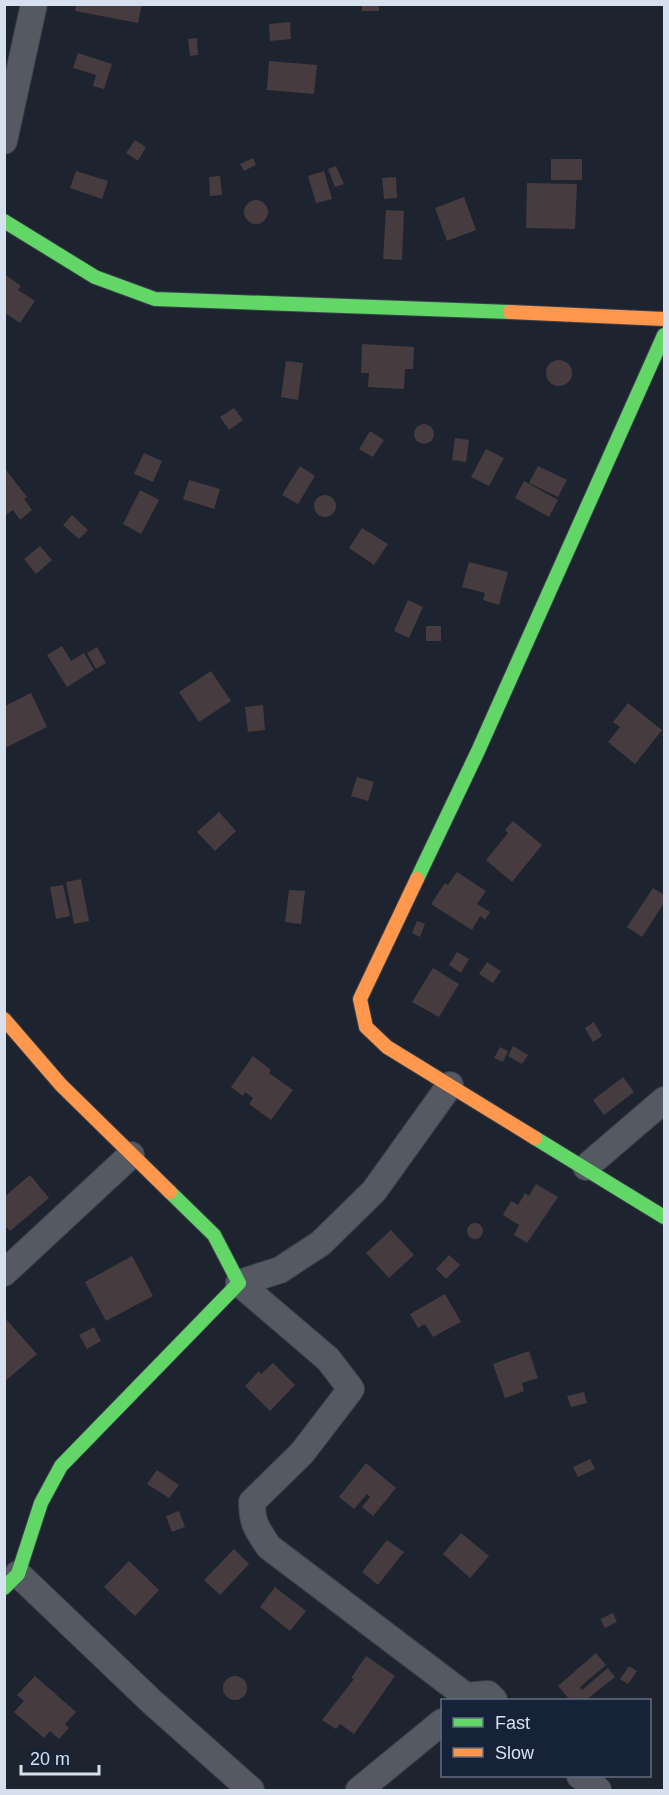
<svg xmlns="http://www.w3.org/2000/svg" width="669" height="1795" viewBox="0 0 669 1795" font-family="Helvetica,sans-serif">
<style>
.building{fill:#463b3e}
.lines{fill:none;stroke-linecap:round;stroke-linejoin:round}
.street-casing{stroke:#3a404a;stroke-width:28}
.fast-casing{stroke:#3a404a;stroke-width:16}
.slow-casing{stroke:#3a404a;stroke-width:16}
.street{stroke:#545962;stroke-width:26}
.fast{stroke:#63d668;stroke-width:14}
.slow{stroke:#ff974d;stroke-width:14}
</style>
<rect width="100%" height="100%" fill="#1d242f"/>
<g class="building">
<path d="M76,4H142L138,23L75,11Z"/>
<rect x="362" y="4" width="17" height="7"/>
<path d="M290,22L291,39L270,41L269,24Z"/>
<path d="M197,38L198,55L190,56L188,39Z"/>
<path d="M78,53L112,64L104,89L93,86L96,75L73,68Z"/>
<path d="M269,61L317,65L314,94L267,90Z"/>
<path d="M135,140L146,147L138,161L126,153Z"/>
<path d="M253,158L256,165L244,171L240,164Z"/>
<rect x="551" y="159" width="31" height="21"/>
<path d="M336,166L344,184L335,187L328,169Z"/>
<path d="M76,171L108,181L102,199L70,188Z"/>
<path d="M324,171L332,199L316,203L308,176Z"/>
<path d="M220,176L222,195L210,196L209,177Z"/>
<path d="M396,177L397,198L384,199L382,178Z"/>
<path d="M527,183L577,184L575,229L526,228Z"/>
<path d="M464,197L476,230L447,241L435,208Z"/>
<circle cx="256" cy="212" r="12"/>
<path d="M386,210L404,211L402,260L383,259Z"/>
<path d="M4,274L21,286L18,290L35,301L20,323L4,312Z"/>
<path d="M362,344L414,347L413,369H405L404,389L368,387L369,373H361Z"/>
<circle cx="559" cy="373" r="13"/>
<path d="M286,361L303,363L298,400L281,397Z"/>
<path d="M234,408L243,420L229,430L220,417Z"/>
<circle cx="424" cy="434" r="10"/>
<path d="M370,431L384,440L373,457L359,449Z"/>
<path d="M455,438L469,440L466,462L452,460Z"/>
<path d="M486,449L504,458L489,486L471,477Z"/>
<path d="M144,453L162,461L153,482L134,474Z"/>
<path d="M300,466L315,476L298,504L282,495Z"/>
<path d="M538,466L567,480L558,497L529,483Z"/>
<path d="M6,470L27,497L24,499L32,510L20,520L13,510L4,516Z"/>
<path d="M189,480L220,489L214,509L183,499Z"/>
<path d="M524,481L558,500L549,517L515,498Z"/>
<path d="M140,490L159,500L141,534L123,524Z"/>
<circle cx="325" cy="506" r="11"/>
<path d="M72,515L88,530L79,539L63,525Z"/>
<path d="M362,528L388,544L374,565L349,548Z"/>
<path d="M40,546L52,560L36,574L24,559Z"/>
<path d="M469,562L508,572L499,605L483,600L485,593L462,587Z"/>
<path d="M408,600L423,607L409,638L394,631Z"/>
<rect x="426" y="626" width="15" height="15"/>
<path d="M62,646L71,661L84,653L94,670L67,687L47,655Z"/>
<path d="M97,647L106,663L96,669L87,653Z"/>
<path d="M211,671L231,701L199,722L179,692Z"/>
<path d="M31,693L47,727L5,748V706Z"/>
<path d="M628,703L662,730L635,764L608,742L620,727L613,722Z"/>
<path d="M263,705L265,730L248,732L245,707Z"/>
<path d="M357,777L374,782L368,801L351,796Z"/>
<path d="M219,812L236,831L215,851L197,832Z"/>
<path d="M513,821L542,845L512,882L486,860L508,833L505,830Z"/>
<path d="M457,872L486,891L477,904L490,912L485,920L480,916L472,930L431,904L445,883L448,885Z"/>
<path d="M81,879L89,921L74,924L66,882Z"/>
<path d="M63,885L70,916L56,919L50,887Z"/>
<path d="M653,888L664,895V903L642,937L627,927Z"/>
<path d="M289,890L305,891L301,924L285,922Z"/>
<path d="M417,921L425,924L420,937L412,933Z"/>
<path d="M457,952L469,959L461,973L449,965Z"/>
<path d="M487,962L501,971L493,983L479,974Z"/>
<path d="M433,968L459,984L439,1017L412,1002Z"/>
<path d="M594,1022L602,1036L593,1042L585,1028Z"/>
<path d="M513,1046L528,1055L522,1064L508,1056Z"/>
<path d="M500,1047L508,1051L503,1062L494,1058Z"/>
<path d="M253,1056L271,1070L269,1073L293,1090L271,1120L249,1104L253,1098L245,1092L243,1096L231,1087Z"/>
<path d="M623,1077L634,1092L604,1115L593,1100Z"/>
<path d="M30,1175L49,1198L10,1231L4,1225V1197Z"/>
<path d="M536,1184L558,1197L527,1243L514,1235L519,1225L503,1215L511,1201L518,1205L525,1193L529,1196Z"/>
<circle cx="475" cy="1231" r="8"/>
<path d="M391,1230L414,1255L389,1278L366,1253Z"/>
<path d="M449,1255L460,1265L446,1279L436,1269Z"/>
<path d="M132,1256L153,1296L106,1321L85,1282Z"/>
<path d="M445,1294L461,1322L433,1337L425,1324L418,1328L410,1314Z"/>
<path d="M4,1317L37,1354L4,1382Z"/>
<path d="M94,1327L101,1341L87,1349L79,1335Z"/>
<path d="M529,1351L538,1378L522,1383L524,1391L505,1398L493,1364Z"/>
<path d="M273,1363L295,1385L270,1411L245,1386L259,1371L261,1374Z"/>
<path d="M584,1392L587,1403L571,1407L567,1396Z"/>
<path d="M590,1459L595,1469L578,1477L573,1467Z"/>
<path d="M366,1463L396,1488L373,1516L362,1507L370,1497L367,1494L354,1509L339,1497Z"/>
<path d="M157,1470L179,1485L169,1498L147,1484Z"/>
<path d="M179,1511L185,1527L172,1532L166,1516Z"/>
<path d="M461,1533L489,1556L470,1578L443,1554Z"/>
<path d="M387,1540L404,1552L378,1585L362,1572Z"/>
<path d="M234,1549L249,1564L220,1595L204,1580Z"/>
<path d="M129,1561L159,1590L135,1616L104,1587Z"/>
<path d="M275,1587L306,1611L290,1631L260,1607Z"/>
<path d="M613,1613L617,1622L605,1628L600,1619Z"/>
<path d="M596,1653L606,1665L580,1687L582,1690L608,1668L615,1677L586,1700H570L558,1686Z"/>
<path d="M366,1656L395,1676L354,1734L340,1724L336,1729L322,1720L354,1679L351,1678Z"/>
<path d="M629,1666L637,1671L628,1684L620,1679Z"/>
<path d="M35,1676L76,1712L65,1724L69,1728L59,1739L50,1731L44,1738L14,1712L24,1701L17,1695Z"/>
<circle cx="235" cy="1688" r="12"/>
</g>
<g class="lines">
<g class="street-casing">
<g id="street">
<path d="M4,141L34,4"/>
<path d="M586,1167L664,1100"/>
<path d="M4,1273L131,1155"/>
<path d="M239,1283L328,1359L351,1389L302,1453L252,1502C252,1524 257,1529 269,1547L466,1696L488,1694L494,1700"/>
<path d="M239,1283L280,1270L321,1243L374,1191L450,1085"/>
<path d="M18,1574L152,1702L251,1790"/>
<path d="M580,1776L598,1790"/>
<path d="M359,1790L442,1722"/>
</g>
</g>
<g class="fast-casing">
<g id="fast">
<path d="M4,221L95,277L155,299L510,312"/>
<path d="M417,879L478,751L664,335"/>
<path d="M535,1138L664,1217"/>
<path d="M4,1588L18,1574L41,1503L61,1466L239,1283L214,1235L170,1192"/>
</g>
</g>
<g class="slow-casing">
<g id="slow">
<path d="M510,312L664,319"/>
<path d="M417,879L360,999L366,1027L387,1047L535,1138"/>
<path d="M4,1019L61,1085L170,1192"/>
</g>
</g>
<use href="#street" class="street"/>
<use href="#fast" class="fast"/>
<use href="#slow" class="slow"/>
</g>
<rect width="669" height="1795" fill="none" stroke="#d7e0ef" stroke-width="12"/>
<rect x="441" y="1699" width="210" height="78" fill="#152237" stroke="#636e81" stroke-width="1.5"/>
<rect x="453" y="1718" width="30" height="9" fill="#63d668" stroke="#636e81" stroke-width="1.5"/>
<text x="495" y="1729" font-size="18" fill="#d7e0ef">Fast</text>
<rect x="453" y="1748" width="30" height="9" fill="#ff974d" stroke="#636e81" stroke-width="1.5"/>
<text x="495" y="1759" font-size="18" fill="#d7e0ef">Slow</text>
<path d="M21 1765v9h78v-9" fill="none" stroke="#d7e0ef" stroke-width="3"/>
<text x="30" y="1765" font-size="18" fill="#d7e0ef" stroke="#152237" stroke-width="4.5" paint-order="stroke">20 m</text>
</svg>
